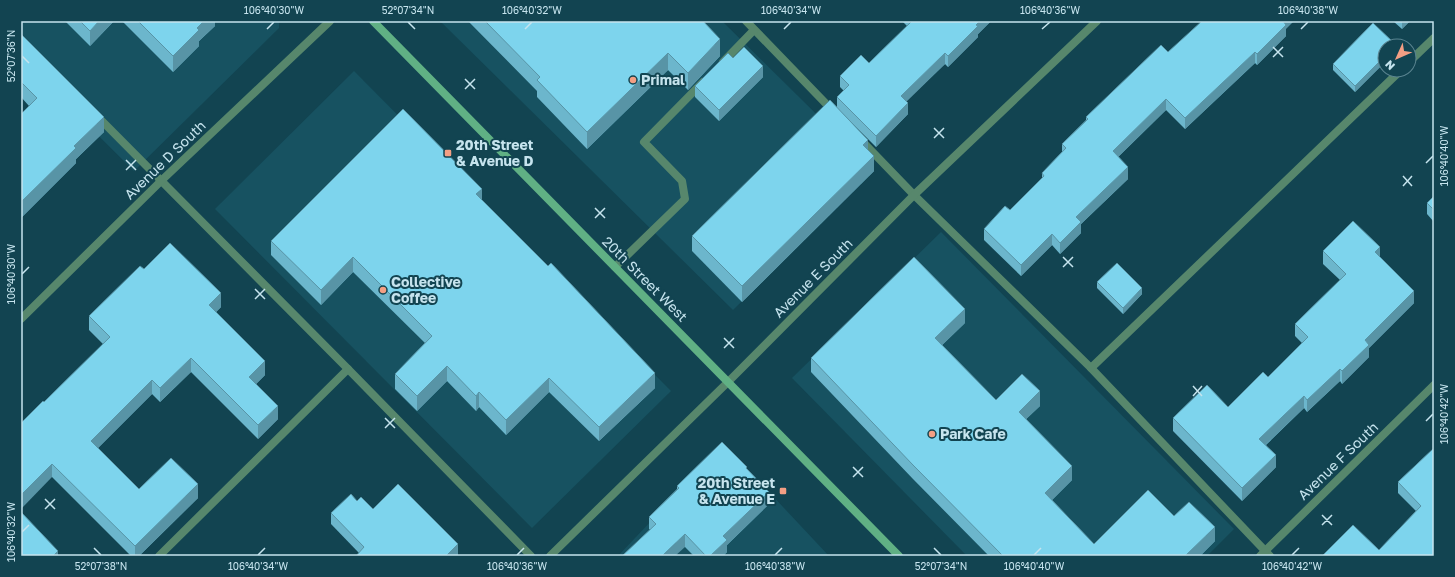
<svg xmlns="http://www.w3.org/2000/svg" width="1455" height="577" viewBox="0 0 1455 577" font-family="'Golos Text',sans-serif">
<style>
.built{fill:#175261}
.lines{fill:none;stroke-linecap:round;stroke-linejoin:round}
.service{stroke:#57876c;stroke-width:8}
.minor{stroke:#57876c;stroke-width:8}
.secondary{stroke:#60b084;stroke-width:8}
.wall{fill:#6cb6cc}
.shaded-wall{fill:#5894a6}
.building{fill:#7dd4ed;stroke:#5894a6}
.ticks{fill:none;stroke:#c6e4ee;stroke-width:1.5}
.poi-dot{fill:#f39f84;stroke:#124451;stroke-width:1.5}
.labels{text-anchor:middle;stroke-width:4;stroke-linejoin:round;paint-order:stroke}
.poi-label{font-size:14px;font-weight:bold;fill:#c6e4ee;stroke:#124451;text-anchor:start}
.street-label{font-size:14px;fill:#c6e4ee;stroke:#124451}
.neatline{fill:none;stroke:#c6e4ee;stroke-width:1.5}
.ticks-label{font-size:10px;text-anchor:middle;fill:#c6e4ee}
</style>
<rect width="100%" height="100%" fill="#124451"/>
<g class="built">
<path d="M21,21H279V28L134,171L21,59Z"/>
<path d="M440,21H722L874,171L733,310Z"/>
<path d="M354,71L671,391L532,528L215,209Z"/>
<path d="M941,232L1234,529L1207,556H967L792,378Z"/>
<path d="M724,444L829,556H618Z"/>
</g>
<g class="lines">
<g class="service">
<path d="M746,21L833,111"/>
<path d="M723,62L754,30"/>
<path d="M1409,62L1434,38"/>
<path d="M96,115L348,369L531,556"/>
<path d="M860,139L914,195L1091,368L1270,556"/>
<path d="M615,267L685,199L682,181L644,142L703,82"/>
<path d="M1091,368L1401,70"/>
<path d="M159,556L348,369"/>
</g>
<g class="minor">
<path d="M21,319L162,180L330,21"/>
<path d="M550,556L728,382L914,195L1097,21"/>
<path d="M1260,556L1434,385"/>
</g>
<path class="secondary" d="M373,21L899,556"/>
</g>
<g class="wall">
<path d="M65,21H114L90,46Z"/>
<path d="M122,21H215V26L199,41V46L173,72Z"/>
<path d="M468,21H703L720,56L688,90L668,70L587,149L537,97V91Z"/>
<path d="M903,21H991L978,34V37L948,67L945,64L906,101L908,114L876,147L837,108V97L844,91L840,87V76L869,63L907,26L903,22Z"/>
<path d="M1393,21H1410L1402,29Z"/>
<path d="M1373,23L1396,45V46H1385V62L1355,92L1333,70V64Z"/>
<path d="M1286,29V36L1257,65L1255,63L1185,129L1166,110L1118,157L1128,179L1081,224V233L1060,254L1052,245L1021,276L984,240V229L1010,210L1042,178V173L1062,152V144L1086,120V117Z"/>
<path d="M21,34L104,132L76,159V163L21,218V114L29,106L21,97Z"/>
<path d="M733,58L763,77L719,121L695,97V86Z"/>
<path d="M868,150L874,171L742,302L692,251V236Z"/>
<path d="M1434,196V222L1427,214V203Z"/>
<path d="M482,200L655,388L599,441L549,392L506,435L479,407L476,411L447,381L417,411L395,389V374L425,343L353,272L321,305L271,255V241Z"/>
<path d="M1323,251L1380,257L1414,303L1369,348V357L1342,384L1340,381L1307,412L1304,408L1266,445L1276,467L1242,501L1173,431V418L1228,407L1268,377L1302,343L1295,336V324L1340,280L1323,264Z"/>
<path d="M144,269L221,307L216,312L265,375L256,384L278,419L258,439L191,372L160,402L152,394L98,448L139,489L198,498L139,556H131L52,477L44,402L103,344L89,330V316Z"/>
<path d="M1097,282L1142,294L1123,314L1097,288Z"/>
<path d="M965,323L942,345L996,400L1040,406L1026,419L1072,480L1052,500L1094,544L1174,516L1215,541L1200,556H989L913,479L811,372V358Z"/>
<path d="M1434,448V556L1379,550L1416,511L1398,493V482Z"/>
<path d="M747,470L769,504L727,545V552L723,556H694L685,547L649,529V517L677,489V486Z"/>
<path d="M357,501L373,509L458,555L359,553L331,524V513Z"/>
</g>
<g class="shaded-wall">
<path d="M99,21H114L90,46V31Z"/>
<path d="M204,21H215V26L199,41V46L173,72V56L197,28Z"/>
<path d="M980,21H991L978,34V37L948,67V56Z"/>
<path d="M1283,21H1294L1286,29V36L1257,65V54Z"/>
<path d="M1402,21H1410L1402,29Z"/>
<path d="M720,39V56L688,90V73Z"/>
<path d="M1255,52V63L1185,129V118Z"/>
<path d="M668,53V70L587,149V132Z"/>
<path d="M945,53V64L901,107V96Z"/>
<path d="M1385,56V62L1355,92V86Z"/>
<path d="M763,66V77L719,121V110Z"/>
<path d="M1166,99V110L1113,162V151Z"/>
<path d="M908,103V114L876,147V136Z"/>
<path d="M104,117V132L76,159V163L21,218V202L74,146Z"/>
<path d="M868,140V155L863,145Z"/>
<path d="M874,156V171L742,302V286Z"/>
<path d="M1128,167V179L1081,224V233L1060,254V243L1076,217Z"/>
<path d="M482,189V204L476,194Z"/>
<path d="M1052,234V245L1021,276V265Z"/>
<path d="M1380,247V259L1375,252Z"/>
<path d="M353,257V272L321,305V290Z"/>
<path d="M1142,288V294L1123,314V308Z"/>
<path d="M1414,291V303L1369,348V357L1342,384V371L1365,340Z"/>
<path d="M221,293V307L209,319V305Z"/>
<path d="M965,309V323L935,352V338Z"/>
<path d="M191,358V372L160,402V388Z"/>
<path d="M265,361V375L249,391V377Z"/>
<path d="M447,366V381L417,411V396Z"/>
<path d="M1340,369V381L1307,412V400Z"/>
<path d="M655,373V388L599,441V427Z"/>
<path d="M549,378V392L506,435V420Z"/>
<path d="M152,380V394L91,455V441Z"/>
<path d="M1040,391V406L1019,426V412Z"/>
<path d="M479,392V407L476,411V396Z"/>
<path d="M1304,396V408L1259,451V439Z"/>
<path d="M278,406V419L258,439V425Z"/>
<path d="M1276,455V467L1242,501V488Z"/>
<path d="M52,464V477L21,509V495Z"/>
<path d="M1072,466V480L1045,507V493Z"/>
<path d="M198,484V498L139,556H135V546Z"/>
<path d="M769,492V504L727,545V552L723,556H710L723,536Z"/>
<path d="M1215,527V541L1200,556H1185Z"/>
<path d="M685,534V547L675,556H662Z"/>
<path d="M458,544V555L457,556H446Z"/>
<path d="M58,551V556H53Z"/>
</g>
<g class="building">
<path d="M80,21H99L90,31Z"/>
<path d="M138,21H204L197,28L199,30L173,56Z"/>
<path d="M485,21H703L720,39L688,73L668,53L587,132L537,80L540,77Z"/>
<path d="M912,21H980L976,25L978,26L948,56L945,53L901,96L908,103L876,136L837,97L849,85L840,76L861,55L869,63Z"/>
<path d="M1202,21H1283L1286,25L1257,54L1255,52L1185,118L1166,99L1113,151L1128,167L1076,217L1081,222L1060,243L1052,234L1021,265L984,229L1005,206L1010,210L1044,176L1042,173L1066,148L1062,144L1088,119L1086,117L1161,45L1168,52Z"/>
<path d="M1373,23L1396,45L1395,46H1385V56L1355,86L1333,64Z"/>
<path d="M21,34L104,117L74,146L76,148L21,202V114L37,98L21,82Z"/>
<path d="M744,47L763,66L719,110L695,86L728,53L733,58Z"/>
<path d="M830,100L868,140L863,145L874,156L742,286L692,236Z"/>
<path d="M403,109L482,189L476,194L548,266L551,263L655,373L599,427L549,378L506,420L479,392L476,396L447,366L417,396L395,374L432,336L353,257L321,290L271,241Z"/>
<path d="M1434,196V210L1427,203Z"/>
<path d="M1353,221L1380,247L1375,252L1414,291L1365,340L1369,345L1342,371L1340,369L1307,400L1304,396L1259,439L1276,455L1242,488L1173,418L1207,385L1228,407L1263,372L1268,377L1308,337L1295,324L1346,274L1323,251Z"/>
<path d="M170,243L221,293L209,305L265,361L249,377L278,406L258,425L191,358L160,388L152,380L91,441L139,489L171,458L198,484L135,546L52,464L21,495V423L43,401L44,402L110,337L89,316L140,266L144,269Z"/>
<path d="M914,257L965,309L935,338L996,400L1022,374L1040,391L1019,412L1072,466L1045,493L1094,544L1148,490L1174,516L1189,502L1215,527L1185,556H1003L913,465L811,358Z"/>
<path d="M1117,263L1142,288L1123,308L1097,282Z"/>
<path d="M722,442L747,467L746,468L769,492L723,536L727,540L710,556H706L685,534L662,556H622L656,524L649,517L679,488L677,486Z"/>
<path d="M1434,448V556H1322L1353,525L1379,550L1421,506L1398,482Z"/>
<path d="M398,484L458,544L446,556H356L364,547L331,513L351,494L357,501L361,497L373,509Z"/>
<path d="M21,512L58,551L53,556H21Z"/>
</g>
<path class="ticks" d="M408,22L415,29M267,29L274,22M525,29L532,22M784,29L791,22M1042,29L1050,22M1301,29L1308,22M1273,47L1283,57M22,56L29,63M1273,57L1283,47M465,79L475,89M465,89L475,79M934,128L944,138M934,138L944,128M126,160L136,170M1426,163L1433,156M126,170L136,160M1403,176L1412,186M1403,186L1412,176M595,208L605,218M595,218L605,208M1063,257L1073,267M1063,267L1073,257M22,274L29,267M255,289L265,299M255,299L265,289M724,338L734,348M724,348L734,338M1193,386L1202,396M1193,396L1202,386M385,418L395,428M1426,421L1433,414M385,428L395,418M853,467L863,477M853,477L863,467M45,499L55,509M45,509L55,499M1322,515L1332,525M1322,525L1332,515M22,532L29,525M94,548L101,555M934,548L941,555M258,555L265,548M517,555L524,548M775,555L782,548M1034,555L1041,548M1292,555L1299,548"/>
<g class="poi-dot">
<circle cx="633" cy="80" r="4"/>
<rect x="444" y="149" width="8" height="8" rx="2"/>
<circle cx="383" cy="290" r="4"/>
<circle cx="932" cy="434" r="4"/>
<rect x="779" y="487" width="8" height="8" rx="2"/>
</g>
<g class="labels">
<g class="poi-label">
<text x="641" y="85">Primal</text>
<text x="456" y="150">20th Street<tspan x="456" dy="16">&amp; Avenue D</tspan></text>
<text x="391" y="287">Collective<tspan x="391" dy="16">Coffee</tspan></text>
<text x="940" y="439">Park Cafe</text>
<text x="775" y="488" text-anchor="end">20th Street<tspan x="775" dy="16">&amp; Avenue E</tspan></text>
</g>
<g class="street-label">
<text transform="translate(165 160) rotate(-44)" y="5">Avenue D South</text>
<text transform="translate(813 278) rotate(-45)" y="5">Avenue E South</text>
<text transform="translate(645 279) rotate(45)" y="5">20th Street West</text>
<text transform="translate(1338 461) rotate(-44)" y="5">Avenue F South</text>
</g>
</g>
<rect width="1455" height="577" fill="none" stroke="#124451" stroke-width="44"/>
<g transform="translate(1397 58) rotate(225)"><circle r="19" fill="#124451" stroke="#5a8490"/>
<path d="M0-3L7 15L0 10L-7 15Z" fill="#f39f84"/>
<text y="-6" font-size="11" font-weight="bold" text-anchor="middle" fill="#c6e4ee">N</text>
</g>
<rect x="22" y="22" width="1411" height="533" class="neatline"/>
<g class="ticks-label">
<text x="274" y="14">106°40'30"W</text>
<text x="408" y="14">52°07'34"N</text>
<text x="532" y="14">106°40'32"W</text>
<text x="791" y="14">106°40'34"W</text>
<text x="1050" y="14">106°40'36"W</text>
<text x="1308" y="14">106°40'38"W</text>
<text transform="translate(11 56) rotate(-90)" y="4">52°07'36"N</text>
<text transform="translate(1444 156) rotate(-90)" y="4">106°40'40"W</text>
<text transform="translate(11 274) rotate(-90)" y="4">106°40'30"W</text>
<text transform="translate(1444 414) rotate(-90)" y="4">106°40'42"W</text>
<text transform="translate(11 532) rotate(-90)" y="4">106°40'32"W</text>
<text x="101" y="570">52°07'38"N</text>
<text x="258" y="570">106°40'34"W</text>
<text x="517" y="570">106°40'36"W</text>
<text x="775" y="570">106°40'38"W</text>
<text x="941" y="570">52°07'34"N</text>
<text x="1034" y="570">106°40'40"W</text>
<text x="1292" y="570">106°40'42"W</text>
</g>
</svg>
